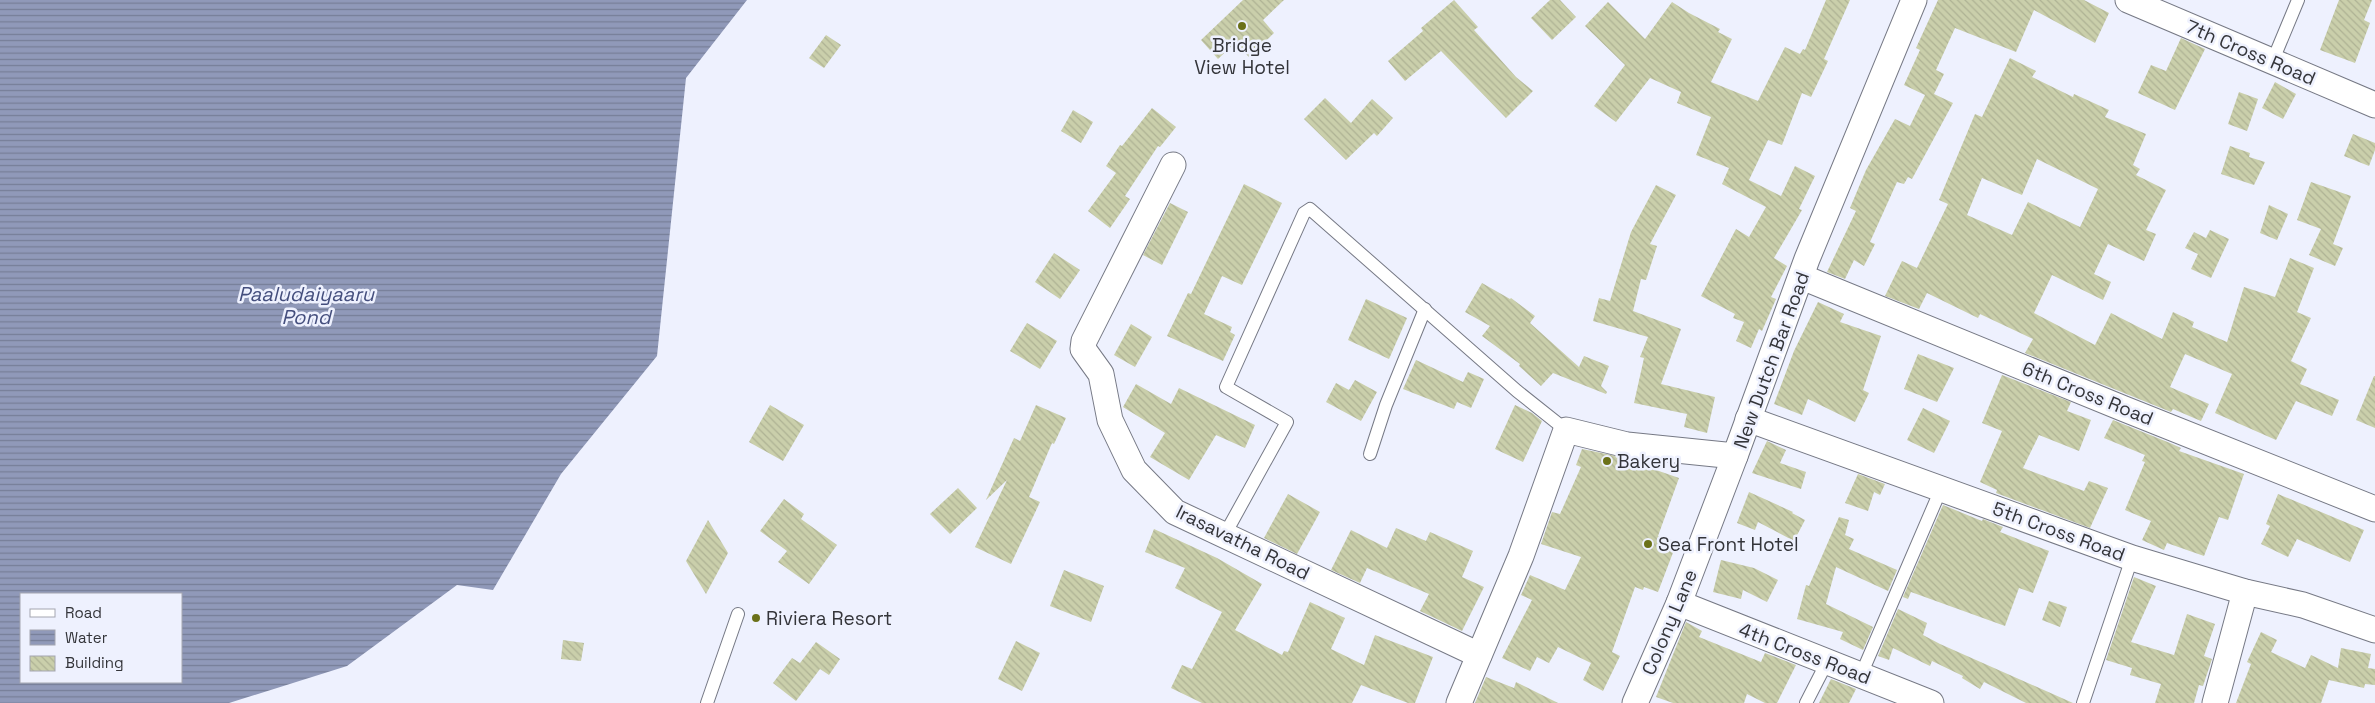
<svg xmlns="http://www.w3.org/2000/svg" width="2375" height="703" viewBox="0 0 2375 703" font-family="'Space Grotesk',sans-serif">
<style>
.water{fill:url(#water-rules);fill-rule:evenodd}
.building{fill:url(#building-back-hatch);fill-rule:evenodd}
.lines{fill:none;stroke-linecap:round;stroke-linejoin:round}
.service-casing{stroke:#767985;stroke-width:14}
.minor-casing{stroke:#767985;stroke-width:27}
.service{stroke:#fff;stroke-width:12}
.minor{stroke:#fff;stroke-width:25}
.poi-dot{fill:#6b7119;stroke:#eef1fe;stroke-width:2}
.labels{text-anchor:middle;stroke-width:5;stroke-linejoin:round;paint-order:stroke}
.poi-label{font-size:19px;fill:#34353a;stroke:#eef1fe;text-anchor:start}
.street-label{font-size:19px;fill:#34353a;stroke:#eef1fe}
.water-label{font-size:20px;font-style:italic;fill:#444e7d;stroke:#eef1fe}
</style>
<defs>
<pattern id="water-rules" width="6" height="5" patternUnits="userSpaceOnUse" patternTransform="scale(1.25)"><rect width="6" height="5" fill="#9099b9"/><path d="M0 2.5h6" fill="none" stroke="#767e97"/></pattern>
<pattern id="building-back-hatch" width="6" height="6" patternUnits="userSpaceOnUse" patternTransform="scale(1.25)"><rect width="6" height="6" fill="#cacfab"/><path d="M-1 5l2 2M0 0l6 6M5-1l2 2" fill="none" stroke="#aeb294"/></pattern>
</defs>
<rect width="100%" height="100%" fill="#eef1fe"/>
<path class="water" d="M0,0H747L686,78L657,356L561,474L493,590L457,585L347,666L229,703H0ZM21,594H181V682H21Z"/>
<g class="building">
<path d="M1243,0H1284L1263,20L1274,33L1249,57L1235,43L1218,59L1201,40Z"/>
<path d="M1454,0L1478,27L1474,30L1516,77L1533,91L1506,118L1441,51L1405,81L1388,61L1423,31L1421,28Z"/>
<path d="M1550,0H1560L1576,17L1552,40L1531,18Z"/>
<path d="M1826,0H1850L1824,59L1828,61L1811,97L1802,93L1782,145L1768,140L1749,180L1781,196L1795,166L1815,176L1799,209L1802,210L1774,258L1787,266L1771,297L1776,299L1762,331L1759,329L1751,348L1736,341L1744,322L1733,318L1735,314L1701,296L1736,229L1749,237L1766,207L1722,184L1729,168L1696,155L1711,117L1677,103L1681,92L1650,78L1616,122L1594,106L1625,65L1585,26L1608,2L1645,39L1672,2L1689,13L1720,29L1718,32L1732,39L1711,82L1758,101L1785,47L1800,54L1803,49L1805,50Z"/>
<path d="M1938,0H2084L2109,13L2095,43L2034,10L2016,52L1955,28L1936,70L1944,74L1934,94L1953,103L1912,179L1908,177L1904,184L1897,182L1870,242L1875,244L1864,266L1854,260L1845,279L1827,272L1856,211L1850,208L1866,170L1895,119L1910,126L1925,95L1904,85L1920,50L1916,48Z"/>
<path d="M2339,0H2372L2364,20L2370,23L2355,63L2320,50Z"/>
<path d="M826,35L841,45L824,68L809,58Z"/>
<path d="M2181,38L2205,49L2175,110L2138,93L2151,65L2166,71Z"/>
<path d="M2010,58L2036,71L2032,77L2073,97L2074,94L2109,110L2105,117L2146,134L2133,165L2140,169L2136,175L2166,190L2146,230L2156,234L2144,261L2108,244L2094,274L2111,282L2103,300L2052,275L2034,313L2095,345L2111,313L2162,339L2173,312L2194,322L2192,327L2227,342L2244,287L2275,297L2290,258L2314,268L2297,312L2311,318L2291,361L2307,369L2300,384L2339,400L2332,416L2296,401L2276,440L2215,413L2232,374L2185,354L2170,387L2209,404L2201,421L2173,409L2171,412L2025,353L2033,339L1980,314L1978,318L1927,293L1919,309L1885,296L1902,261L1917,268L1948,204L1939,200L1975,114L1982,117ZM2037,159L2098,189L2080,227L2028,202L2012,235L1967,215L1982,178L2022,195Z"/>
<path d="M2275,82L2296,94L2283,119L2262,108Z"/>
<path d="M2239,92L2258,99L2247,131L2228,124Z"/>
<path d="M1325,98L1351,123L1372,99L1393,118L1377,136L1374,133L1346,160L1304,119Z"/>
<path d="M1152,108L1176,127L1160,147L1158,146L1125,196L1130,199L1110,228L1088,211L1116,173L1106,166L1120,145L1122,146Z"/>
<path d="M1073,110L1093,122L1081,143L1061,131Z"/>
<path d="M2353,134L2375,143V150L2369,166L2344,156Z"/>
<path d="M2230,146L2250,153L2249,157L2265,162L2254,185L2221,174Z"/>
<path d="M2311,182L2351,196L2333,244L2343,248L2335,266L2309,255L2321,229L2297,220Z"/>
<path d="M1244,184L1282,203L1242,285L1222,276L1204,314L1232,327L1230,332L1235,335L1223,361L1167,336L1188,293L1191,294Z"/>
<path d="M1656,185L1676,195L1650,244L1657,246L1646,280L1641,279L1633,311L1681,329L1661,384L1715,397L1707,433L1684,427L1687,414L1634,403L1644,358L1640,357L1648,337L1593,321L1599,298L1610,301L1631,232Z"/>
<path d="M1170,203L1188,212L1162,265L1143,255Z"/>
<path d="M2269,205L2288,214L2277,240L2260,233Z"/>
<path d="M2210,230L2229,239L2211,278L2191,269L2198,254L2185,248L2194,232L2206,238Z"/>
<path d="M1054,253L1080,270L1060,299L1035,282Z"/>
<path d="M1482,283L1510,299L1511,298L1535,316L1530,323L1579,367L1584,356L1609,366L1601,386L1607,392L1606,394L1553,373L1541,386L1519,366L1520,364L1482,336L1490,326L1465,312Z"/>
<path d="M1366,299L1407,318L1389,359L1348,340Z"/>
<path d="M1818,302L1844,314L1840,322L1881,336L1863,390L1869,393L1855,422L1808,399L1802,415L1774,404L1794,351Z"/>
<path d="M1027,323L1057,341L1040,369L1010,351Z"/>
<path d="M1131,324L1152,337L1135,367L1114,355Z"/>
<path d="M1918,354L1954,368L1937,402L1904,389Z"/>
<path d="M1416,360L1463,382L1468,372L1484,379L1471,408L1457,402L1454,409L1403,389Z"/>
<path d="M2002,375L2071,402L2067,411L2091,420L2079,451L2039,435L2023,468L2084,491L2089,481L2108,488L2090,528L1996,493L1997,490L1980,482L2002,431L1982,423Z"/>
<path d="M2374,376H2375V428L2356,420Z"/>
<path d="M1355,380L1377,392L1361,421L1326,402L1336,383L1349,390Z"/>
<path d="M1136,384L1171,404L1179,388L1255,425L1245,448L1216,435L1189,480L1150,457L1165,433L1123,407Z"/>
<path d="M770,405L804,425L783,461L749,442Z"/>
<path d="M1036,405L1066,418L1054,444L1052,443L1029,497L1040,502L1011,564L975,547L1007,480L986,500L1014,438L1020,441Z"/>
<path d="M1515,405L1532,413L1542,421L1523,462L1495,449Z"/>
<path d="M1923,408L1950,421L1934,453L1907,440Z"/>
<path d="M2113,420L2170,443L2181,448L2179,451L2244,474L2228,520L2219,517L2204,556L2167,543L2164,550L2142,540L2151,521L2125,510L2145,462L2142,461L2145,455L2104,438Z"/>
<path d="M1767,441L1786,450L1780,463L1806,472L1801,489L1752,473Z"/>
<path d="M1582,449L1636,460V463L1679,478L1658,536L1675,541L1674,550L1658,592L1644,587L1643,590L1635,587L1612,652L1620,656L1603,691L1583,680L1591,663L1558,647L1549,663L1537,657L1530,671L1502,658L1532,600L1521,595L1530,575L1565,590L1581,557L1541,544L1552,512L1560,514L1581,467L1576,465Z"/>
<path d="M1858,474L1885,484L1880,495L1874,492L1868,511L1845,503Z"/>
<path d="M958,488L977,508L950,534L930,514Z"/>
<path d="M1749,492L1793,512L1792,513L1805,520L1794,541L1758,522L1755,530L1737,523Z"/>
<path d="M1288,494L1320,512L1297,554L1264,538Z"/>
<path d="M2278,494L2364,530L2350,562L2297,539L2288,557L2261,544L2270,526L2266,524Z"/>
<path d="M784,499L804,514L801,519L837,545L809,584L778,562L787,551L760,531Z"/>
<path d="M1943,505L1982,521L1983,519L2003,527L2000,532L2049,551L2033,593L2019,588L2005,626L1911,592L1908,599L1903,597Z"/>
<path d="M1839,517L1849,520L1845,535L1854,539L1849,549L1897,570L1888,591L1836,567L1826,604L1873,627L1863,650L1840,639L1843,632L1797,619L1806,585L1809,586Z"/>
<path d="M708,520L728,553L706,594L686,561Z"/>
<path d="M1396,528L1426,541L1430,532L1473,551L1462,577L1484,587L1462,631L1420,611L1429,594L1367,568L1360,583L1331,570L1351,530L1387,548Z"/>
<path d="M1154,529L1217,558L1262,584L1235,630L1282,655L1284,651L1288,652L1310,602L1345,618L1331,649L1364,665L1375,635L1433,657L1415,703H1408L1361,685L1352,703H1202L1171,688L1182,665L1192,669L1222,612L1175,588L1185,568L1145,552Z"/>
<path d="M1721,560L1754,568L1778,580L1767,602L1743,590L1741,599L1713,592Z"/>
<path d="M1064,570L1104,586L1091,622L1050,606Z"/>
<path d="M2134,577L2156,586L2131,642L2174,655L2187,614L2215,624L2204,656L2212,659L2203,686L2199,685L2194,703H2155L2161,684L2130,675L2132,668L2106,660Z"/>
<path d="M2049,601L2067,607L2060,627L2042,620Z"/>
<path d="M1898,609L1927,623L1923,635L1940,644L2073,703H2026L1984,682L1980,689L1962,678L1963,676L1932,661L1930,666L1893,648L1889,660L1878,656Z"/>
<path d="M1686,622L1702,631L1699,637L1761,662L1765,653L1796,665L1777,703H1765L1747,694L1744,703H1673L1656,697Z"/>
<path d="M2261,632L2277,640L2271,652L2305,668L2311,655L2338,668L2341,648L2371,654L2368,668L2375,669V685L2365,684L2364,688L2329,680L2321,703H2236L2251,664L2247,662Z"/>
<path d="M563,640L584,643L581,661L561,659Z"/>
<path d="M1016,641L1040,653L1022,691L998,679Z"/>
<path d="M816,642L840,659L829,675L820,669L796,701L773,683L792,658L800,663Z"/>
<path d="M1486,677L1514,688L1516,682L1558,703H1475Z"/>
<path d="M1831,679L1856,689L1849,703H1819Z"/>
</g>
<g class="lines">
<g class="service-casing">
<g id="service">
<path d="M2273,60L2298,0"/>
<path d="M1370,454L1386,405L1425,309"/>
<path d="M1224,536L1287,422L1226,387L1304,213L1310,209L1517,391L1566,430"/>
<path d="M1861,675L1941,489"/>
<path d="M707,703L738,614"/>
<path d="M1806,703L1827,662"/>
<path d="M2083,703L2132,558"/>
</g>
</g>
<g class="minor-casing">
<g id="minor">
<path d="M2128,0L2375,105"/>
<path d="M1173,165L1084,341L1083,349L1101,374L1110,420L1134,470L1175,512L1479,655"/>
<path d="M1802,277L2122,408L2375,509"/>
<path d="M1748,419L2132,558L2245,592L2303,605L2375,630"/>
<path d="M1679,603L1931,703"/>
<path d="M1459,703L1521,556L1566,430L1627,445L1735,456L1807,259L1914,0"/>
<path d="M1635,703L1679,603L1735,456"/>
<path d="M2215,703L2245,592"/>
</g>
</g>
<use href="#service" class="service"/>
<use href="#minor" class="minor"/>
</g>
<g class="poi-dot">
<circle cx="1242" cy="26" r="5"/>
<circle cx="1607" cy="461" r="5"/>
<circle cx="1648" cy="544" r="5"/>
<circle cx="756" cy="618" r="5"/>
</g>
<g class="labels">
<g class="poi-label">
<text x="1242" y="52" text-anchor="middle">Bridge<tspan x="1242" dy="22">View Hotel</tspan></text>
<text x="1617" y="468">Bakery</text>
<text x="1658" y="551">Sea Front Hotel</text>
<text x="766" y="625">Riviera Resort</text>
</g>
<g class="street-label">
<text transform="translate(2251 52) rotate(23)" y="7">7th Cross Road</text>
<text transform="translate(1771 360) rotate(-70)" y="7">New Dutch Bar Road</text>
<text transform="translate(2088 393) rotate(22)" y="7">6th Cross Road</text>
<text transform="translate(2059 531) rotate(20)" y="7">5th Cross Road</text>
<text transform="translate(1243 542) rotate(26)" y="7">Irasavatha Road</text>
<text transform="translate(1669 622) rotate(-67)" y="7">Colony Lane</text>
<text transform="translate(1805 653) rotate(21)" y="7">4th Cross Road</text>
</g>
<g class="water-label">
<text x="306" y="301">Paaludaiyaaru<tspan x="306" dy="23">Pond</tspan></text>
</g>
</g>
<rect x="20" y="593" width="162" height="90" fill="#eef1fe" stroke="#a4a6b0"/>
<rect x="30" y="609" width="25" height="8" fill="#ffffff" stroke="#a4a6b0"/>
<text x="65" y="618" font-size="15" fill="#34353a">Road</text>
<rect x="30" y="630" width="25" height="15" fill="url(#water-rules)" stroke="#a4a6b0"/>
<text x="65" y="643" font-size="15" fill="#34353a">Water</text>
<rect x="30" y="656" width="25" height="15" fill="url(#building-back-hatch)" stroke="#a4a6b0"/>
<text x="65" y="668" font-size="15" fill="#34353a">Building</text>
</svg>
